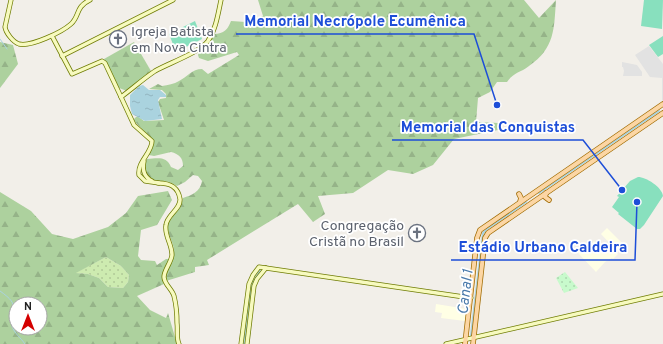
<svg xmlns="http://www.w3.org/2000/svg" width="663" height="344" viewBox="0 0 663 344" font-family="Overpass,sans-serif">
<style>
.education{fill:#ffffe5}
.grass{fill:url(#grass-dots)}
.forest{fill:url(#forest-firs);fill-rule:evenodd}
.park{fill:url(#park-dots)}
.pitch{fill:#88e0be}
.parking{fill:#e2e2e2}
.water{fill:url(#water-ripples)}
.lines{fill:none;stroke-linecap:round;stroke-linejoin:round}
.stream{stroke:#aad3df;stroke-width:1}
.canal{stroke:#aad3df;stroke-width:2}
.secondary-casing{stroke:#707d05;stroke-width:5}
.primary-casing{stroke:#a06b00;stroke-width:5.5}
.secondary{stroke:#f7fabf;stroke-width:3.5}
.primary{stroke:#fcd6a4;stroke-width:4}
.labels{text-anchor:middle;stroke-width:3.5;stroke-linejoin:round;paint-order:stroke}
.worship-label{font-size:14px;fill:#5b616d;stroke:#fff;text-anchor:start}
.water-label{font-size:15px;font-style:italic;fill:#4a7aab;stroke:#fff}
.leader{fill:none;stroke:#1d4ed8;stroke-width:1.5}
.callout-dot{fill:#1d4ed8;stroke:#fff;stroke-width:1.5}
.callout-label{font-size:15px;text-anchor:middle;font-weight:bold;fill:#1d4ed8;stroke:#fff;stroke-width:3.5;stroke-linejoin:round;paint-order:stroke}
</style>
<defs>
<pattern id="grass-dots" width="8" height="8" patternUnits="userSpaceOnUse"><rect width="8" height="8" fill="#cdebb0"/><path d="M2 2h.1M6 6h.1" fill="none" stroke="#b0c997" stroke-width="1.8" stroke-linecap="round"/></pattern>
<pattern id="forest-firs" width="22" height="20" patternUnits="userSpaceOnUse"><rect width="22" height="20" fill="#add19e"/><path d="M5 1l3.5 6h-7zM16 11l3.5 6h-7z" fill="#95b388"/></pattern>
<pattern id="park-dots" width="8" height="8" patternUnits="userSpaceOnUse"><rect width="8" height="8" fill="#c8facc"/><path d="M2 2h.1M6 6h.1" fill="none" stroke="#acd6af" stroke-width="1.8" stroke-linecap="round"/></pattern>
<pattern id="water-ripples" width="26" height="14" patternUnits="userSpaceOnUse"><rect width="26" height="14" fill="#aad3df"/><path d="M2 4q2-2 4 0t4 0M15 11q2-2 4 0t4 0" fill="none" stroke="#92b5bf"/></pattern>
</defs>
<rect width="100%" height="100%" fill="#f2efe9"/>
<g class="education">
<path d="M607,228L623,244L617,251L601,234Z"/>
<path d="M594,241L604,250L608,245L618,254L613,259L612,258L605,262L596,272L578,253L586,244L589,247Z"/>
<path d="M436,304L467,309L465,321L441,318L442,313L435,312Z"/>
</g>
<path class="grass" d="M106,257L121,266L129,275L128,282L123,288L108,287L99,278L88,274L75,273Z"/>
<g class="forest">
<path d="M258,0H524L539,18L556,0C554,29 555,48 529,66C520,73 514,72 507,82H497L490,92L478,98L476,122L499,123L498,130L454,139L433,165L413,174L388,170L353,193L318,196L325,214L313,222L298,204L207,260L209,265L195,267V272L166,281C165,270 173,262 174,251C174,242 166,233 168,224C170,213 181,211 183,198C192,195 200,192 202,181L198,176L193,175L185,182L177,186C161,175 152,189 143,167L147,159C158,158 167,156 171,167L178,170L183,166C183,158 179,154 171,152L154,156L149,155L152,148L151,138L133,120L136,117H139L144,121L164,120L158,102L160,99L166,98V94L162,90L149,89L158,84L162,86C168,85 174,84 179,81C187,77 192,69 202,69L208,74L239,55L237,52L208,61L199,58L198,55L199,52L210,42L214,34C224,34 228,29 231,21L246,22L263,16Z"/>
<path d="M0,42L13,45L18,64L0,88Z"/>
<path d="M134,42L151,71L127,91L119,88L104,59Z"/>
<path d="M168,191L172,200L157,225L141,230L138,256L141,260L155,261L157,265L166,259H170L162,276L164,284L137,296L150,310L166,318L168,313L177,344H0V192L31,211L52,234L73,239L108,227L126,213L138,196ZM106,257L121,266L129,275L128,282L123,288L108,287L99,278L88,274L76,273ZM16,304H40V328H16Z"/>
</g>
<path class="park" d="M565,272L578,288L564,293L556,278Z"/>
<g class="pitch">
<path d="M644,0H663L662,29L641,26Z"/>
<path d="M195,21L202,39L176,52L169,34Z"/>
<path d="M663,36V54L658,57L649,45Z"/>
<path d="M638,177C646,177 662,187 663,196L644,225L640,229H637L618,214L619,213L612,207L619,197L617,196L630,181Z"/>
</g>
<g class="parking">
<path d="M649,46L663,64V100L662,101V78L650,77L635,55Z"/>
<path d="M622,62L637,65L642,72V76H623L624,71L623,67H622Z"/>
</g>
<path class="water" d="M143,85L149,90H160L166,95V97H160L158,100L162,119L145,121L132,114L130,106V95L139,86Z"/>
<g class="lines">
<g class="stream">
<path d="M0,39L7,49"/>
<path d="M0,291C24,308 7,306 12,326C14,333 21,338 25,344"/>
</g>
<g class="canal">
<path d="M539,193L659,111"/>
<path d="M249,301L253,282L260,271"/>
<path d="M471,335L483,233L487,229L526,202"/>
<path d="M244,344L249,303"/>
</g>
<g class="secondary-casing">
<g id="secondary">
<path d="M11,0L5,27C6,33 13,42 19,44C31,47 62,32 71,24C80,16 75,7 90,0"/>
<path d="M52,36L72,74L102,61L105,63L121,97"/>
<path d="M62,56L173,0"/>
<path d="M144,161C142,170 144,177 152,181"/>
<path d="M158,183C169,183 178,186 180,199C181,209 167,215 166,225C164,235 172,244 172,255C171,263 164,270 164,277C164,284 172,289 174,296C176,304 177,314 177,323C178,330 176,338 179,344"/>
<path d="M159,183L145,181L139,175C137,162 152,153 152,141L134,125L121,97C132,89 143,79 155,71C169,63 199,53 208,41C216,29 218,14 221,0"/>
<path d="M241,344L249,284L253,275L259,267L471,298"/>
<path d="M247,344L254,286L257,279L266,268"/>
<path d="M446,344L663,294"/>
</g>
</g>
<g class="primary-casing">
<g id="primary">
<path d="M546,193L545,197L549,200"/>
<path d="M519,194L521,198L520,202"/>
<path d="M465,344L477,238L480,230L663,104"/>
<path d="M473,344L485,238L488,233L663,113"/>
</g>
</g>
<use href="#secondary" class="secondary"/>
<use href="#primary" class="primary"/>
</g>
<defs>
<g id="church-ring" transform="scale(0.9)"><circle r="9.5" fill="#fff" stroke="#6b7280" stroke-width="1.5"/><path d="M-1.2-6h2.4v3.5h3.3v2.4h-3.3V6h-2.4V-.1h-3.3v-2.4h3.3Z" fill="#6b7280"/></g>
</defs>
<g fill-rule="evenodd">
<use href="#church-ring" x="118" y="39"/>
<use href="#church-ring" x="417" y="233"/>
</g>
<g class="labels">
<g class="worship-label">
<text x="131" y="36">Igreja Batista<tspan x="131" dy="16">em Nova Cintra</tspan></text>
<text x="404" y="230" text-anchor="end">Congregação<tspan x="404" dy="16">Cristã no Brasil</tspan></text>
</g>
<g class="water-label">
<text transform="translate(465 292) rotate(-83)" y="5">Canal 1</text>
</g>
</g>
<path class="leader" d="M497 105L474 34H236M622 190L583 140H392M637 202L635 260H451"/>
<g class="callout-dot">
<circle cx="497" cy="105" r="4"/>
<circle cx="622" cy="190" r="4"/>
<circle cx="637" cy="202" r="4"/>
</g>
<g class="callout-label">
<text x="355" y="26">Memorial Necrópole Ecumênica</text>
<text x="488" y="132">Memorial das Conquistas</text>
<text x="543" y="252">Estádio Urbano Caldeira</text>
</g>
<g transform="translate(28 316)"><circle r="19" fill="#ffffff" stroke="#a7a7a7"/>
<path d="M0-3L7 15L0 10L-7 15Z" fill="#d40000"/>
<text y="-6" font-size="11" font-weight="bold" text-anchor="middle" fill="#222222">N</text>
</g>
</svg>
